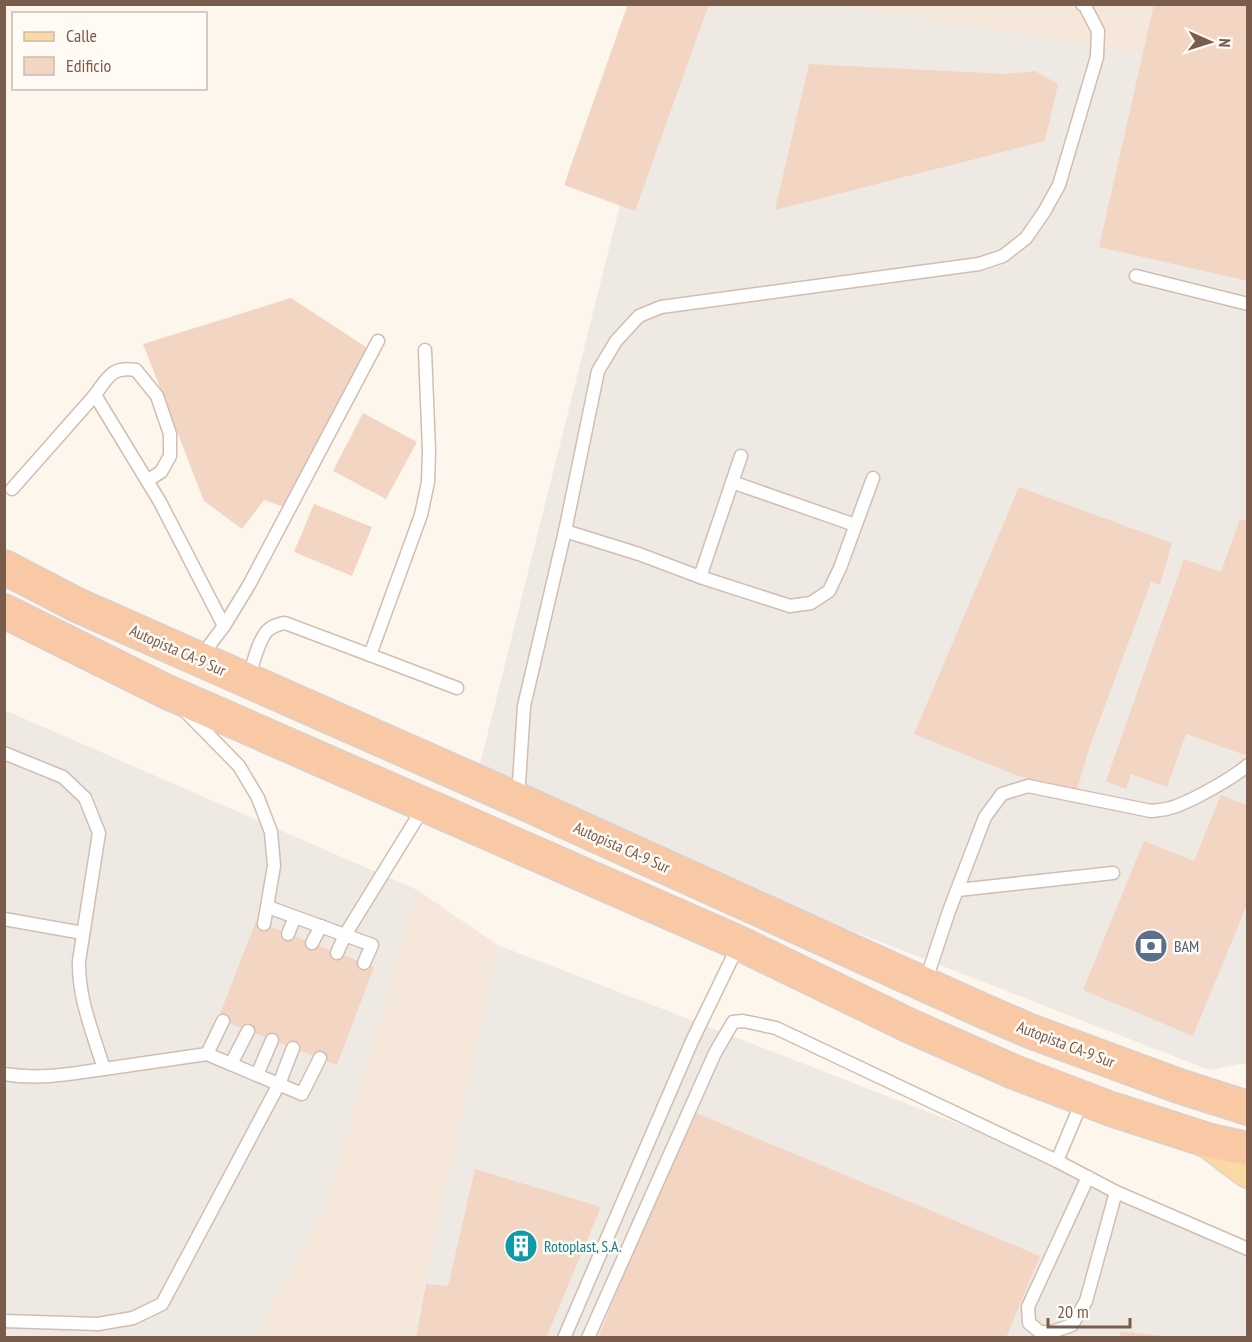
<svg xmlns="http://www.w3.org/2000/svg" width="1252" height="1342" viewBox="0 0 1252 1342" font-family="'PT Sans Narrow',sans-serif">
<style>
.residential{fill:#f5e8da}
.industrial{fill:#efe9e4}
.building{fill:#f3d5c3}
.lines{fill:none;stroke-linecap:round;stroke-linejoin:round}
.service-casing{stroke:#d1beb0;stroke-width:15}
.primary-casing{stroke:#dad1cd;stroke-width:36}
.trunk-casing{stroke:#dad1cd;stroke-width:36}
.service{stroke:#fff;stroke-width:12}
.primary{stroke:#fbd9a5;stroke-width:33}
.trunk{stroke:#f9c8a4;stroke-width:33}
.labels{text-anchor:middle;stroke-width:5;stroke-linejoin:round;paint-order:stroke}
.street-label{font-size:16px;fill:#7a5c4d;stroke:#fffaf3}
.service-label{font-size:16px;fill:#4e5e75;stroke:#fffaf3;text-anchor:start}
.culture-label{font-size:16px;fill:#0d838f;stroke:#fffaf3;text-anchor:start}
</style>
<rect width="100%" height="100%" fill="#fdf6ec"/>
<g class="residential">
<path d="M838,5H1247V70Z"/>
<path d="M4,710L417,890L498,945L413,1337H5Z"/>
</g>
<g class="industrial">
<path d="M670,5H838L1247,70V1063L1209,1070L475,784Z"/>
<path d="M4,710L417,890L327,1204L256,1337H5Z"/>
<path d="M498,945L1111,1183L1247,1240V1337L413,1338Z"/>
</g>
<g class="building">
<path d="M628,4H709L635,211L564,185Z"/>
<path d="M1154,4H1248V281L1099,247Z"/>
<path d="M809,64L1006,74L1035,71L1058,84L1045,141L775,210Z"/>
<path d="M291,298L369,349L284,507L264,500L242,529L204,501L143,344Z"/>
<path d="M363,413L417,442L386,499L333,471Z"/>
<path d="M1019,487L1172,543L1160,585L1151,582L1090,746L1076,793L1016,775L914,734Z"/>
<path d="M314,504L372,527L352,576L294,552Z"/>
<path d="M1240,519L1248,521V749L1245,755L1186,734L1167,787L1131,774L1126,789L1106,781L1184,559L1221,572Z"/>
<path d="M1221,795L1248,806V902L1193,1036L1083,990L1144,841L1194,861Z"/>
<path d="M256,921L374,967L337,1065L218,1019Z"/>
<path d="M691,1111L1040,1256L1006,1338H598Z"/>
<path d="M475,1169L601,1207L546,1338H416L426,1284L448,1286Z"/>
<path d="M1120,1331L1162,1336V1338H1120Z"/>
</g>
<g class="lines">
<g class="service-casing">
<g id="service">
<path d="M1136,276L1248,304"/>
<path d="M425,350L429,451L428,482L421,515L370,655L457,688"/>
<path d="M95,395C108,377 112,366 136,370L157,396L170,434V456L161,472L148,480"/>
<path d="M732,482L855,525"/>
<path d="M12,489L95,395L160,502L224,626L199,659"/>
<path d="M565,531L639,554L700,577L741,456"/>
<path d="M700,577L790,606L811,603L829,591L840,568L873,478"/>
<path d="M224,626L249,585L378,341"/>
<path d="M248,680C253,665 257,643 267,631C272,626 279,624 285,623L370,655"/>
<path d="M187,713L239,766L258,798L271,832L274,866L264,924"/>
<path d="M4,753L63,777L85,798L99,833L79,961C78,998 93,1033 104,1069L207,1054L302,1094L320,1058"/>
<path d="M518,798L524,706L565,531L598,371L616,341L639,316L661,307L979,264L1003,256L1026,238L1044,212L1059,185L1097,57L1098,31L1085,6L1082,4"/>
<path d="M958,890L1113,873"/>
<path d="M268,907L372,945L364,963"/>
<path d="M4,919L83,933"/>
<path d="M288,934L295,917"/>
<path d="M312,943L321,926"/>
<path d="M337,953L345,935L425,805"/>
<path d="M925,983L949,911L985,817L1002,794L1028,786L1151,811C1157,810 1164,810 1170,808C1189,803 1233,778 1248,765"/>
<path d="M207,1054L223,1021"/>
<path d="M231,1064L248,1031"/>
<path d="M4,1074C40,1080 69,1074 104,1069"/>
<path d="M257,1075L272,1040"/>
<path d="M1083,1099L1057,1161L1116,1192L1248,1249"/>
<path d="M1088,1177L1028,1307L1029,1323L1040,1332H1052L1072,1325L1086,1301L1116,1192"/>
<path d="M4,1321L98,1324L133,1318L162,1304L279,1084L293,1048"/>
<path d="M564,1338L692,1041L739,944"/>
<path d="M588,1338L715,1053L733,1022L743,1021L776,1028L1057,1161"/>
</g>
</g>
<g class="primary-casing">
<path id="primary" d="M1207,1140L1248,1171"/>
</g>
<g class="trunk-casing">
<g id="trunk">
<path d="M4,567L77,605L518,800L979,1009L1030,1031L1179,1086L1248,1108"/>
<path d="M4,611L165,691L739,943L910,1026L1014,1072L1111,1109L1207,1140L1248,1149"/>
</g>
</g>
<use href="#service" class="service"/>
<use href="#primary" class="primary"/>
<use href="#trunk" class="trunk"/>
</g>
<defs>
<g id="bank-disc" transform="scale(1.725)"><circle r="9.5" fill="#5c6f8a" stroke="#fffaf3"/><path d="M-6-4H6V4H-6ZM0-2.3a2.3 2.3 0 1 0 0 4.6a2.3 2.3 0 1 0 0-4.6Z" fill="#fff"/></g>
<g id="building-disc" transform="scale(1.725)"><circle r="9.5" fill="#0f9aa8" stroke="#fffaf3"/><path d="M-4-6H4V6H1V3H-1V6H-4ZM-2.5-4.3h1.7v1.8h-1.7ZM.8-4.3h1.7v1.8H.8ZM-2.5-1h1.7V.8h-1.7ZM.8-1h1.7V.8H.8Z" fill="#fff"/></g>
</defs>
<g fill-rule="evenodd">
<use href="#bank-disc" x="1151" y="946"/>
<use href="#building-disc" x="521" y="1246"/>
</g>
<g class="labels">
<g class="street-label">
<text transform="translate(178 650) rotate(24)" y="6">Autopista CA-9 Sur</text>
<text transform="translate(622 847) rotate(24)" y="6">Autopista CA-9 Sur</text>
<text transform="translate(1066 1044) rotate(21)" y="6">Autopista CA-9 Sur</text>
</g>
<g class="service-label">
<text x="1174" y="952">BAM</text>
</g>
<g class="culture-label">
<text x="544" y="1252">Rotoplast, S.A.</text>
</g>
</g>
<rect width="1252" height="1342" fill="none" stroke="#7a5c4d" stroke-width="12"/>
<rect x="12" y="12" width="195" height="78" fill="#fffaf3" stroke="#cabbb1" stroke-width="1.5"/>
<rect x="24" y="32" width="30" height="9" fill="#fbd9a5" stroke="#cabbb1" stroke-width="1.5"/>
<text x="66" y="42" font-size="18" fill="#7a5c4d">Calle</text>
<rect x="24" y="57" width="30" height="18" fill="#f3d5c3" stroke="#cabbb1" stroke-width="1.5"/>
<text x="66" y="72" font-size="18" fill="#7a5c4d">Edificio</text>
<g transform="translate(1210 42) rotate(93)" stroke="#fffaf3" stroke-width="4.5" paint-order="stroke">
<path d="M0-4.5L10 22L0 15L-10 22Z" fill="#7a5c4d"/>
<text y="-9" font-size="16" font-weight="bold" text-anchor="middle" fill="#7a5c4d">N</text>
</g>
<path d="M1048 1318v9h82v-9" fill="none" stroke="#7a5c4d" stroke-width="3"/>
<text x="1057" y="1318" font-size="18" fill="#7a5c4d" stroke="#fffaf3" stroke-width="4.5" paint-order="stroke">20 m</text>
</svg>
